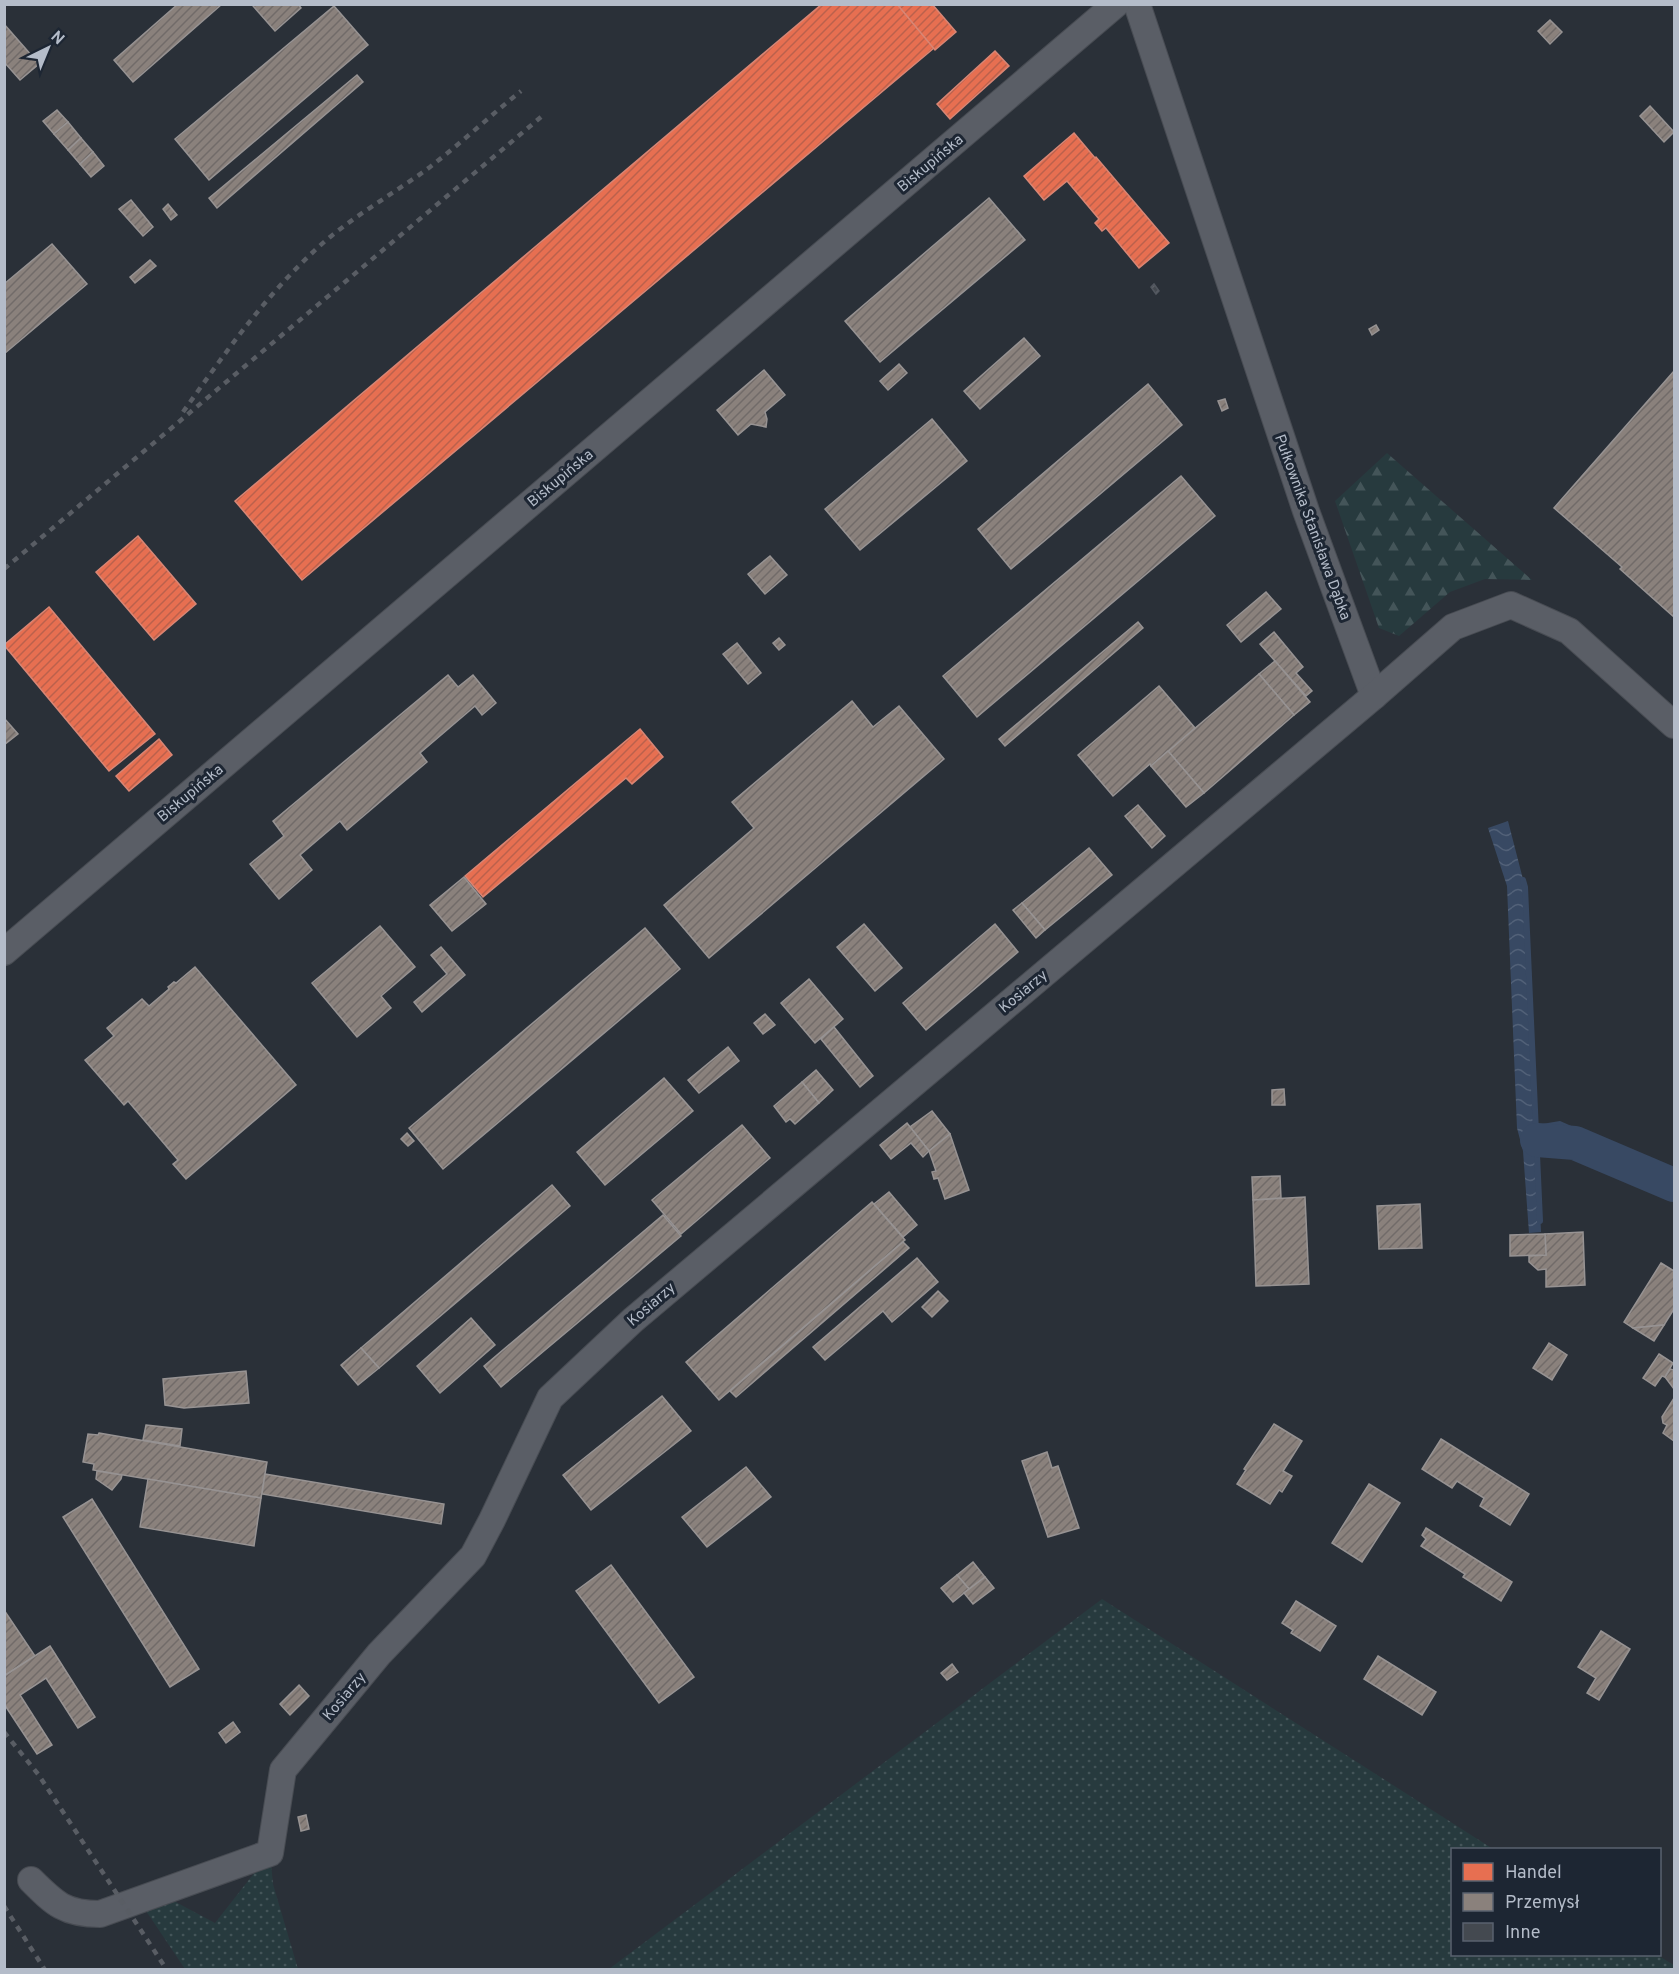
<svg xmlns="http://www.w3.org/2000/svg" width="1679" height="1974" viewBox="0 0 1679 1974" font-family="Overpass,sans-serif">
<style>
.grass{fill:url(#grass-dots)}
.forest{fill:url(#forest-firs)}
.water{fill:url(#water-waves)}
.shops{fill:url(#shops-hatch);stroke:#d88675;stroke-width:1.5}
.industry{fill:url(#industry-hatch);stroke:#979393;stroke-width:1.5}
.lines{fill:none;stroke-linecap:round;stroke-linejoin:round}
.stream{stroke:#384963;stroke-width:6}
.river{stroke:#384963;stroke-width:34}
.building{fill:url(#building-hatch);stroke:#52575f;stroke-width:1.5}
.minor-casing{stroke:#484c53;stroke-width:28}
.minor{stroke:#5a5e66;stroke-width:26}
.rail{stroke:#595d64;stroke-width:4.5;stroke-dasharray:6 6;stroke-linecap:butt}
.labels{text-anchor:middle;stroke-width:6;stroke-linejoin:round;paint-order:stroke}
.street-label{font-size:15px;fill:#b4bcc9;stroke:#1d2633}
</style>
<defs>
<pattern id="grass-dots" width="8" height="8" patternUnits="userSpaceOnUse" patternTransform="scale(1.5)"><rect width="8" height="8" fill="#273a3e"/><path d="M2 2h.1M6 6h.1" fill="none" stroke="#445559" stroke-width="1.8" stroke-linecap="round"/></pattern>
<pattern id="forest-firs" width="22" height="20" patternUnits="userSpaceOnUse" patternTransform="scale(1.5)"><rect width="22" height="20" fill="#273a3e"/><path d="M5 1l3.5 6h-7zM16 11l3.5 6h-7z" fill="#445559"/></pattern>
<pattern id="water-waves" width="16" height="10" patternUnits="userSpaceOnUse" patternTransform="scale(1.5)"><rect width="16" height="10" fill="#384963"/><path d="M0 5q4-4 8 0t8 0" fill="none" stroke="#526178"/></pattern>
<pattern id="shops-hatch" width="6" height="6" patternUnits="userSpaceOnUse" patternTransform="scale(1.5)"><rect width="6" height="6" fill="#e76f51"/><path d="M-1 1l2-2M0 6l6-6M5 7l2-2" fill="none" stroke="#bb614c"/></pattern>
<pattern id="industry-hatch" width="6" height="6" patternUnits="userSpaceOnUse" patternTransform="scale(1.5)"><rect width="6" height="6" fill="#8a817c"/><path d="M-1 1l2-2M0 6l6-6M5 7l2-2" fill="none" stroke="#716b69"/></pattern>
<pattern id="building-hatch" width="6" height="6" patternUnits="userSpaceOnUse" patternTransform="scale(1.5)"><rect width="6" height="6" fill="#444950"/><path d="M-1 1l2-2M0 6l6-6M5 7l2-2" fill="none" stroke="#5d6168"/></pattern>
</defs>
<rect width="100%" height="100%" fill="#2a3038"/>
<g class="grass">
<path d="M1102,1599L1493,1849L1452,1850V1954L1657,1955L1674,1965V1969H609Z"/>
<path d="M270,1853L273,1884L298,1969H185L144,1908L172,1900L215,1923Z"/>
</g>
<path class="forest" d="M1387,453L1532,580L1485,579L1450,592L1399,636L1379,628L1335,501Z"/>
<g class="water">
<path d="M1508,821L1525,887L1541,1232L1529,1233L1523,1151L1517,1128L1507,886L1488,828Z"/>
<path d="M1560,1121L1674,1171V1198L1543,1140L1542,1124Z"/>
</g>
<g class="shops">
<path d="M822,4H897L934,48L302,580L235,501Z"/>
<path d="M897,4H932L956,32L935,50Z"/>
<path d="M995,51L1009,66L950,119L937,104Z"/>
<path d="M1074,133L1095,158L1096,157L1169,243L1139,268L1106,228L1102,231L1095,223L1099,219L1067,181L1044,200L1024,176Z"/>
<path d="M138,536L196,604L154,640L96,572Z"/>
<path d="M49,607L155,734L109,771L4,645Z"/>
<path d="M640,729L663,757L632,784L626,778L483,897L465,876Z"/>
<path d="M159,739L172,755L129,791L116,776Z"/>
</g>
<g class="industry">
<path d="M178,4H222L133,82L114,60Z"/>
<path d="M254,4H298L301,8L275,31L253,6Z"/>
<path d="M334,6L368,45L209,180L175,139Z"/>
<path d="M1550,20L1562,32L1550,44L1538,31Z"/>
<path d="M4,24L39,64L20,80L4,62Z"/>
<path d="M357,75L363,82L217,208L209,198Z"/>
<path d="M1650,106L1674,132L1664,142L1640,116Z"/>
<path d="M57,110L68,122L54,134L43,121Z"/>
<path d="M68,122L81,138L68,150L54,134Z"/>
<path d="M81,138L93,152L80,164L68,150Z"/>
<path d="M93,152L104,166L91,177L80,164Z"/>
<path d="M989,198L1025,240L880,362L845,321Z"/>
<path d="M131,200L153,227L143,236L119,209Z"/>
<path d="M168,204L177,215L171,220L163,209Z"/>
<path d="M52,244L87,284L4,354V284Z"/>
<path d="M150,260L156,266L135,283L130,277Z"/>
<path d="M1376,325L1379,330L1372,335L1369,329Z"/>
<path d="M1024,338L1040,356L980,409L964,391Z"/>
<path d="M899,364L907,373L888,390L880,381Z"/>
<path d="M764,370L785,395L765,412L767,419L766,427L751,424L738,435L717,410Z"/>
<path d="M1674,371V617L1620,569L1622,567L1554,508Z"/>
<path d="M1148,384L1182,425L1011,569L978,529Z"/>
<path d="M1225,399L1228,408L1222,411L1218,401Z"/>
<path d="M932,419L967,461L860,550L825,509Z"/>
<path d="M1181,476L1215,516L977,717L943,676Z"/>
<path d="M770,556L787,575L765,594L748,574Z"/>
<path d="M1266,592L1281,609L1241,642L1227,625Z"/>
<path d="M1138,622L1143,628L1005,746L999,739Z"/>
<path d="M1274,632L1303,667L1296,673L1312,691L1306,696L1260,644Z"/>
<path d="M779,638L785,645L779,650L773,643Z"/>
<path d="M737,643L761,673L748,684L723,654Z"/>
<path d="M1275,661L1310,702L1294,715L1259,674Z"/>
<path d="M1259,674L1294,715L1204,793L1168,751Z"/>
<path d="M448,675L458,687L473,675L496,703L482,715L475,706L420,753L427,762L347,830L340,821L300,855L312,870L279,899L250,864L284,836L273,821Z"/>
<path d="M1159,686L1195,728L1151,766L1150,764L1113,796L1078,755Z"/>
<path d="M852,701L873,727L899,706L944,759L709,958L664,905L754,828L732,802Z"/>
<path d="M4,718L18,734L4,745Z"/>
<path d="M1168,751L1204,793L1186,807L1151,766Z"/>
<path d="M1138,805L1165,836L1152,848L1125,816Z"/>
<path d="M1089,848L1112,875L1045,930L1022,903Z"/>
<path d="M464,877L486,904L452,931L430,905Z"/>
<path d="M1022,903L1045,930L1036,938L1013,910Z"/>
<path d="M864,924L902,968L875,991L837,947Z"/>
<path d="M995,924L1018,952L926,1030L903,1003Z"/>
<path d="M380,926L415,967L381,996L391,1008L357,1037L312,983Z"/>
<path d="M645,928L680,969L443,1169L409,1128Z"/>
<path d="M441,947L465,975L422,1012L414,1002L447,974L431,955Z"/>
<path d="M195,967L296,1085L186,1179L173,1164L178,1160L128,1101L124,1105L85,1060L114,1036L107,1028L142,999L149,1006L169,989L168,987L174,982L176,983Z"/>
<path d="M809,979L843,1019L815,1043L781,1003Z"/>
<path d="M765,1014L775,1025L763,1034L754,1023Z"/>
<path d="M834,1027L873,1076L860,1087L821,1039Z"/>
<path d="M728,1047L739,1061L699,1093L688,1080Z"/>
<path d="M816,1070L833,1090L819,1103L802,1082Z"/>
<path d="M664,1078L693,1111L605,1185L577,1152Z"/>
<path d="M802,1082L819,1103L795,1124L790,1119L786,1122L774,1106Z"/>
<path d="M1284,1089L1285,1105H1272V1090Z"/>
<path d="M932,1111L950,1134L929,1151L910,1127Z"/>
<path d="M907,1123L929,1151L923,1157L911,1143L891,1159L880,1145Z"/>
<path d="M742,1125L770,1158L681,1234L652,1200Z"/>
<path d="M407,1133L414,1141L408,1146L401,1139Z"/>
<path d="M950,1134L969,1190L945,1199L938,1178L934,1179L932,1172L936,1171L929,1151Z"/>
<path d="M1280,1176L1281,1198L1253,1200L1252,1177Z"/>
<path d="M552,1185L570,1206L379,1368L361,1348Z"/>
<path d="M889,1192L917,1225L903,1237L874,1204Z"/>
<path d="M1305,1197L1309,1284L1256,1286L1253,1200Z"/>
<path d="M872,1202L905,1240L719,1400L686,1362Z"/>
<path d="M1420,1204L1422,1248L1379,1249L1377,1206Z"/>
<path d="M663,1215L681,1236L501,1387L484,1366Z"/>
<path d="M1583,1232L1585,1285L1546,1287V1269L1538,1270L1529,1262V1256L1546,1255L1545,1234Z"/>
<path d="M1545,1234L1546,1255L1510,1256V1235Z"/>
<path d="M903,1242L909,1248L736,1397L730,1391Z"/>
<path d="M917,1258L938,1282L892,1322L883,1311L825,1360L813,1347Z"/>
<path d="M1661,1263L1674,1271V1309L1664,1325L1633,1328L1624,1322Z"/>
<path d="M938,1291L948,1301L932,1317L922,1307Z"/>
<path d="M471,1318L495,1345L440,1393L417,1366Z"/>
<path d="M1664,1325L1654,1341L1633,1328Z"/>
<path d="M1549,1343L1567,1355L1552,1380L1533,1368Z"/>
<path d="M361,1348L379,1368L358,1385L341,1365Z"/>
<path d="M1659,1354L1673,1363L1665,1377L1662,1376L1655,1386L1643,1378Z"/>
<path d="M1670,1369L1674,1370V1389L1665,1377Z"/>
<path d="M246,1371L249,1403L184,1408L165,1405L163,1379Z"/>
<path d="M662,1396L691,1431L591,1510L563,1475Z"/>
<path d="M1674,1398V1441L1663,1433L1667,1425L1663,1423L1662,1417Z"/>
<path d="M1274,1424L1302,1441L1283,1471L1292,1476L1282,1492L1279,1490L1270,1504L1237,1484L1246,1470L1244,1469Z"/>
<path d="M146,1425L182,1429L180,1446L143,1440Z"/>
<path d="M99,1433L267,1462L261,1498L93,1470L94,1464L83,1462L88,1434L98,1435Z"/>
<path d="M1441,1439L1529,1494L1510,1525L1480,1506L1484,1498L1457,1481L1452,1488L1422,1469Z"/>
<path d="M1047,1452L1052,1468L1058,1466L1079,1528L1048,1537L1022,1461Z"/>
<path d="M746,1467L771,1497L707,1547L682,1517Z"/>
<path d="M97,1471L122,1475L121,1479L112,1490L96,1479Z"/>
<path d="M265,1474L444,1504L441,1524L262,1494Z"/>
<path d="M148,1479L261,1498L254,1546L140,1527Z"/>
<path d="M1369,1484L1400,1503L1362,1562L1332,1543Z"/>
<path d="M92,1499L199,1669L170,1687L63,1517Z"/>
<path d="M1426,1528L1512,1582L1501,1601L1463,1577L1465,1574L1421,1546L1426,1539L1422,1535Z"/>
<path d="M973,1562L985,1577L969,1589L957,1575Z"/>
<path d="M611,1565L694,1677L659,1703L576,1591Z"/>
<path d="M957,1575L969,1589L953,1602L941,1588Z"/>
<path d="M985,1577L994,1588L973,1604L964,1593Z"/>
<path d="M1296,1601L1336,1626L1320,1651L1291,1633L1293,1630L1282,1623Z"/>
<path d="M4,1610L35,1656L4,1676Z"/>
<path d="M1601,1631L1630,1649L1599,1700L1587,1693L1596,1678L1578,1667Z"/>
<path d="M50,1646L95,1717L78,1728L46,1678L20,1695L52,1745L37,1754L4,1704V1676Z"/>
<path d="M1378,1656L1436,1692L1422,1715L1364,1679Z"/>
<path d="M952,1664L958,1672L947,1680L941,1673Z"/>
<path d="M299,1685L309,1696L290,1715L280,1704Z"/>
<path d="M233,1722L240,1732L226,1743L219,1733Z"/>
<path d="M306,1815L309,1829L301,1831L298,1817Z"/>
</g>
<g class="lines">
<path class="stream" d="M1523,880L1525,887L1540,1221"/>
<path class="river" d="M1537,1140L1575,1143L1674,1185"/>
</g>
<path class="building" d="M1154,284L1159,291L1156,294L1151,287Z"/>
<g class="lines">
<g class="minor-casing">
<g id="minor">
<path d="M1137,4L1306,511L1374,696"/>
<path d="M4,952L1116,4"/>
<path d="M31,1880C55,1904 65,1914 100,1914L270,1853L283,1770L379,1654L473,1556L492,1520L550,1398L633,1320L1374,696L1453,627L1511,605L1569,631L1674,725"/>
</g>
</g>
<use href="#minor" class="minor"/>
<g class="rail">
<path d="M183,412C223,356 262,300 312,253C346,220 392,195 430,167C461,143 490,116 521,91"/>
<path d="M4,569L541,117"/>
<path d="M4,1732L38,1774L167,1970"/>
<path d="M4,1906L45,1970"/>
</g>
</g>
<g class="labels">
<g class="street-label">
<text transform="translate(930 163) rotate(-40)" y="5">Biskupińska</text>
<text transform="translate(560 478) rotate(-40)" y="5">Biskupińska</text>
<text transform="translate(1313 527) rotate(70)" y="5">Pułkownika Stanisława Dąbka</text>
<text transform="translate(190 793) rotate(-40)" y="5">Biskupińska</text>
<text transform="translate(1023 991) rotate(-40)" y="5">Kosiarzy</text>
<text transform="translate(651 1304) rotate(-41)" y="5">Kosiarzy</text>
<text transform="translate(344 1696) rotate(-50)" y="5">Kosiarzy</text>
</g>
</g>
<rect width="1679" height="1974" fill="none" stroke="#b4bcc9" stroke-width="12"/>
<rect x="1451" y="1848" width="210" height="108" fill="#1d2633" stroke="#59626f" stroke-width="1.5"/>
<rect x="1463" y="1863" width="30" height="18" fill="#e76f51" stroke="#59626f" stroke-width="1.5"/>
<text x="1505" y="1878" font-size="18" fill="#b4bcc9">Handel</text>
<rect x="1463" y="1893" width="30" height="18" fill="#8a817c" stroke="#59626f" stroke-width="1.5"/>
<text x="1505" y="1908" font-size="18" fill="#b4bcc9">Przemysł</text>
<rect x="1463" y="1923" width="30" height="18" fill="#444950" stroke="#59626f" stroke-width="1.5"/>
<text x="1505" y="1938" font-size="18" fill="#b4bcc9">Inne</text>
<g transform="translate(48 48) rotate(43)" stroke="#1d2633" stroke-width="4.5" paint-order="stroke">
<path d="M0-4.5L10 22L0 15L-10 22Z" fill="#b4bcc9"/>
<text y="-9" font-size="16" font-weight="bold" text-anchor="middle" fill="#b4bcc9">N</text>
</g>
</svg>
